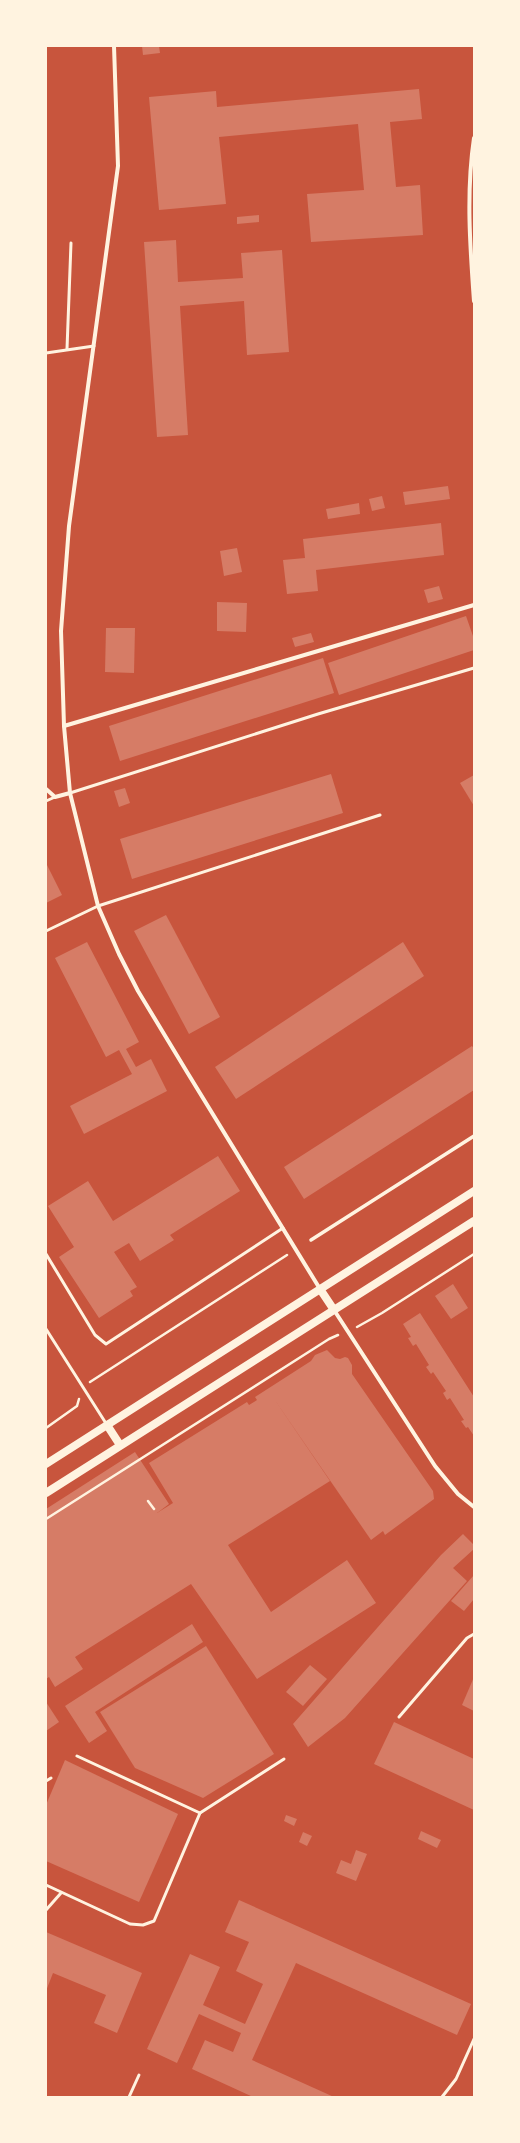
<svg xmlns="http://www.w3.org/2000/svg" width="520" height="2143" viewBox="0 0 520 2143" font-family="'Sofia Sans Condensed',sans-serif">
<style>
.building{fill:#d67c66}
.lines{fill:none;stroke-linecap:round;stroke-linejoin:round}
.path{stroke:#fff3e0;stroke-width:2.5}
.service{stroke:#fff3e0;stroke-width:3}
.pedestrian{stroke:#fff3e0;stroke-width:3.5}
.minor{stroke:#fff3e0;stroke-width:4}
.secondary{stroke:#fff3e0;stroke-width:8}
</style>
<rect width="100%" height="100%" fill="#c8553d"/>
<g class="building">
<path d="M142,46H159L160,53L143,55Z"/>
<path d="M419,89L422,119L390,122L396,187L420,185L423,235L311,242L307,194L364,190L358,124L219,137L226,204L159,210L149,97L216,91L217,107Z"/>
<path d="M259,215V222L237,224V217Z"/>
<path d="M176,240L178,282L243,278L241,253L282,250L289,352L247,355L244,301L180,306L188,435L157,437L144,242Z"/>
<path d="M448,486L450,499L405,505L403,492Z"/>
<path d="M382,496L385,508L372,511L369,499Z"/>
<path d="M359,503L360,514L328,519L326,509Z"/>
<path d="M441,523L444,555L316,570L318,591L287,594L283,560L305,558L303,539Z"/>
<path d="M237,548L242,572L224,576L220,551Z"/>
<path d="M439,586L443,599L428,603L424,590Z"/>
<path d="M217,602L247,603L246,632L217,631Z"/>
<path d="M466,616L474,639V650L339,695L328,663Z"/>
<path d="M106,628H135L134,673L105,672Z"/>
<path d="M311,633L314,642L295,647L292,638Z"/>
<path d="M323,658L334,693L120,761L109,726Z"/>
<path d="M331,774L343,813L132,879L120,839Z"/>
<path d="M474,775V806L460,783Z"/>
<path d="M125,788L130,803L119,807L114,791Z"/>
<path d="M46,863L62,895L46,903Z"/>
<path d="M166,915L220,1017L189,1034L134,931Z"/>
<path d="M87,942L139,1042L126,1049L136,1067L151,1059L167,1091L84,1134L70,1106L132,1074L119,1050L106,1057L55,958Z"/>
<path d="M403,942L424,976L236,1099L215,1067Z"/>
<path d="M472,1046L474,1049V1090L304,1199L284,1167Z"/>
<path d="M218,1156L240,1191L170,1235L174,1240L140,1261L129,1243L114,1252L137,1287L130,1291L133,1296L99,1318L59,1257L74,1247L48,1206L88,1181L113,1221Z"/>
<path d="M453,1284L468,1308L451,1319L435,1296Z"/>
<path d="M420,1313L474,1397V1436L468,1427L466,1428L461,1421L464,1420L450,1398L447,1400L443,1393L446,1391L433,1372L431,1374L426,1367L429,1365L416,1344L413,1346L408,1338L411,1337L403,1324Z"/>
<path d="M327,1350L335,1358L340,1359L345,1357L348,1358L352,1365V1374L433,1491L434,1499L385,1535L383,1531L371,1540L272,1396L330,1481L228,1545L271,1612L347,1560L376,1603L257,1679L191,1584L75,1657L83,1669L55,1687L49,1677L46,1679V1509L135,1452L169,1504L157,1513L173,1503L149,1463L247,1402L249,1405L257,1400L255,1397L311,1361L315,1355Z"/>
<path d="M463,1534L474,1545V1549L453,1568L467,1581L345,1718L308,1747L293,1724L441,1555Z"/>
<path d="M474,1575V1599L464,1611L451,1601Z"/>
<path d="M192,1624L203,1642L95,1712L107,1731L89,1743L65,1706Z"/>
<path d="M206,1646L274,1754L203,1798L135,1768L100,1712Z"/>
<path d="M310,1665L327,1679L303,1706L286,1692Z"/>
<path d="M474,1677V1711L462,1705Z"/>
<path d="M46,1702L59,1722L46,1731Z"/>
<path d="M394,1722L474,1759V1810L374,1764Z"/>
<path d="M65,1760L178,1814L139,1902L46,1861V1805Z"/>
<path d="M286,1815L297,1819L294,1826L284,1821Z"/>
<path d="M421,1831L441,1840L437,1848L418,1839Z"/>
<path d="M303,1832L312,1836L307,1846L299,1842Z"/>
<path d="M356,1850L367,1854L356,1881L336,1873L341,1860L351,1864Z"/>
<path d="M239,1900L471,2004L457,2035L296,1963L252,2060L334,2097H253L192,2069L205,2040L233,2052L241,2033L199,2014L177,2063L147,2049L190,1954L220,1967L203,2005L245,2024L263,1984L236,1971L249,1942L225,1932Z"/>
<path d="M46,1932L142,1973L117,2033L94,2023L106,1995L53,1973L46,1991Z"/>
</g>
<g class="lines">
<g class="path">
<path d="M357,1327L382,1313L474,1254"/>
<path d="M90,1382L287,1255"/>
<path d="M46,1428L77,1406L79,1399"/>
<path d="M148,1501L154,1509"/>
<path d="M46,1519L329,1339L338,1335"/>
</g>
<g class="service">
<path d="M67,349L71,243"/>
<path d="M46,353L94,346"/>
<path d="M70,793L318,714L474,668"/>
<path d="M46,801L55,797"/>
<path d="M46,931L98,906L380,815"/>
<path d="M46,1254L95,1335L106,1344L283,1228"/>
<path d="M46,1329L107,1425"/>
<path d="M399,1717L467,1638L474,1634"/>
<path d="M77,1756L200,1813"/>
<path d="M46,1781L51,1778"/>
<path d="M46,1885L130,1924L143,1925L154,1921L200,1813L284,1759"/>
<path d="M46,1910L61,1893"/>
<path d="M129,2097L139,2075"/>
<path d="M442,2097L456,2079L474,2039"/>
</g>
<path class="pedestrian" d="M311,1240L474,1136"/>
<g class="minor">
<path d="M114,46L118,166L69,526L61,631L64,726L70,793L98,906L119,954L138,991L187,1072L320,1289"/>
<path d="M474,138C466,192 470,246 474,301"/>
<path d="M64,726L474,605"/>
<path d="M46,789L55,797L70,793"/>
<path d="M334,1310L435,1466L458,1494L474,1507"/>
</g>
<g class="secondary">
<path d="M320,1289L334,1310"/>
<path d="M107,1425L120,1445"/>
<path d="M46,1464L474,1191"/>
<path d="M46,1493L474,1221"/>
</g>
</g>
<rect width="520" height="2143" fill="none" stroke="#fff3e0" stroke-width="94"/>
</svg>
